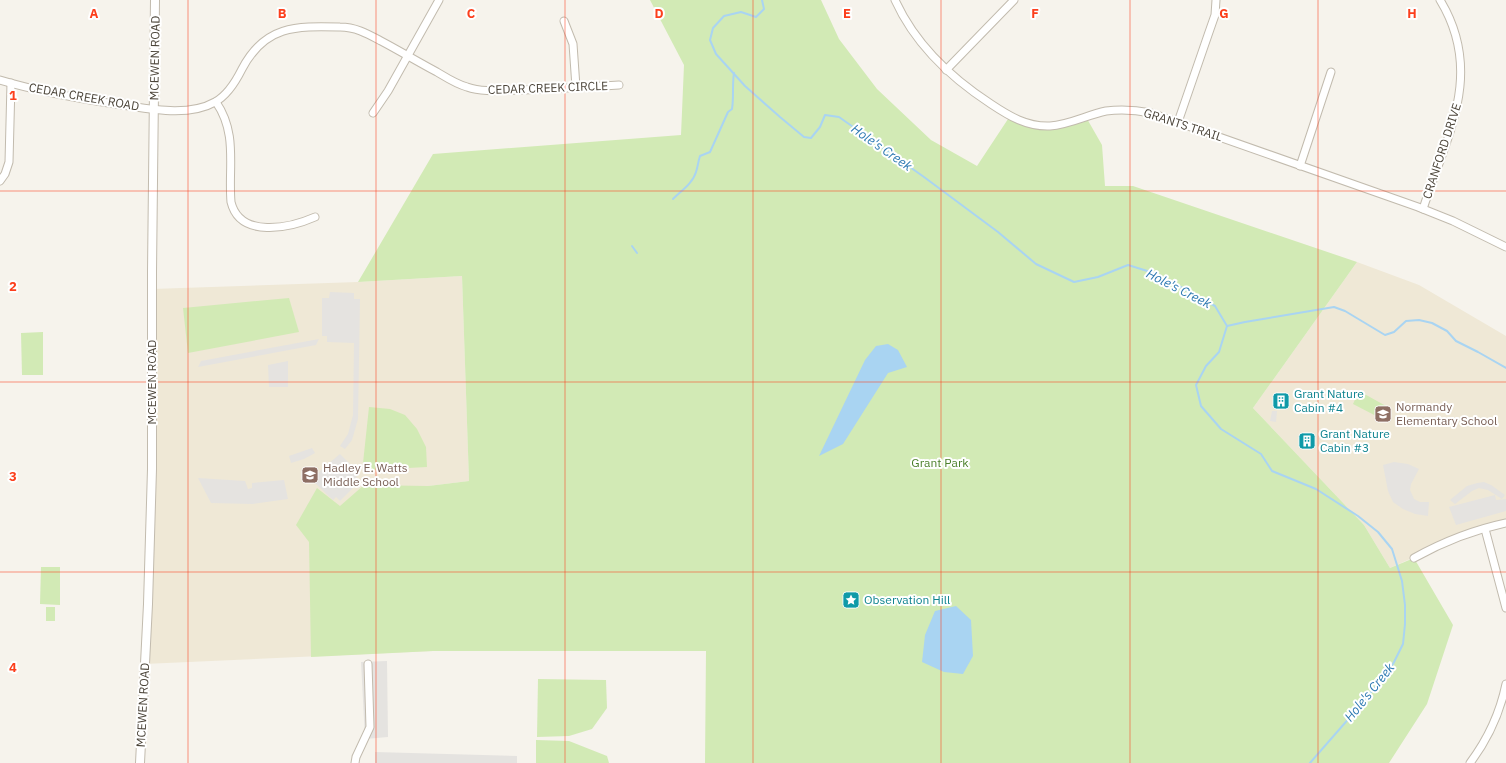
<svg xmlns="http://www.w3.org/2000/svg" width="1506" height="763" viewBox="0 0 1506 763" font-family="'IBM Plex Sans',sans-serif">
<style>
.education{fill:#efe8d6}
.green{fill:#d2eab5}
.parking{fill:#e5e3e0}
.water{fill:#a9d4f2}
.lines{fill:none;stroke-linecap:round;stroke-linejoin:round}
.stream{stroke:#a9d4f2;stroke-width:2}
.minor-casing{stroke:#c2bbae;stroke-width:9}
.tertiary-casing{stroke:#c2bbae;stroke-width:10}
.minor{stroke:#fff;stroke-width:7}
.tertiary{stroke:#fff;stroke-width:8}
.grid{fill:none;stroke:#fc3f1d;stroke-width:1;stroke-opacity:0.55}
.labels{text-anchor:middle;stroke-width:4;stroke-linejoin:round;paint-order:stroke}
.street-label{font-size:12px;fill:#4b4439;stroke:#fff}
.culture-label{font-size:12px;fill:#0d838f;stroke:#fff;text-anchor:start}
.education-label{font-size:12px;fill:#785e54;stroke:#fff;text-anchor:start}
.park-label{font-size:12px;fill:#4a7f2a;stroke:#fff}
.water-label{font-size:13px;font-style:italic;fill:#2e7ab2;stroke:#fff}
.grid-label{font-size:13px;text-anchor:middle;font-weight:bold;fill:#fc3f1d;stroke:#fff;stroke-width:4;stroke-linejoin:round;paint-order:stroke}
</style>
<rect width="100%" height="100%" fill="#f6f3ec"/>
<g class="education">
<path d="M1357,262L1419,285L1506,336V523L1468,533L1390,568L1364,525L1253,408Z"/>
<path d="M462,276L469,481L428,486L433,651L144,664L152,289L358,282Z"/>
</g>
<g class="green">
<path d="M650,0H821L839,39L877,89L931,140L977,166L1010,116L1039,126L1086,117L1102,145L1105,186H1133L1357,262L1253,408L1364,525L1390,568L1414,558L1453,625L1427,704L1389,763H705L706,651H433L311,657L309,542L296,525L317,488L340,506L364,485L428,486L469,481L462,276L358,282L433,154L681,135L684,65Z"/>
<path d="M289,298L299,332L188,353L183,308Z"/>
<path d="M43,332V375H22L21,333Z"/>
<path d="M1359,391L1386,406L1380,418L1353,404Z"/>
<path d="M369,407L390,409L405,415L417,429L426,447L427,467L370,470L363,463Z"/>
<path d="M41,567H60V605L40,604Z"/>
<rect x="46" y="607" width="9" height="14"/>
<path d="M538,679L606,680L607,708L592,729L569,736L537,737Z"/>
<path d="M536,740L569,741L607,756L609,763H536Z"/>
</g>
<g class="parking">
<path d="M330,292L354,293V299H360L358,419L352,440L345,449L340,446L348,434L353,415L354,343L327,342V336H322V298H329Z"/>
<path d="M319,339L316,345L198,367L201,361Z"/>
<path d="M288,361V387H269L268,365Z"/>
<path d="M1272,411H1277L1276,422L1270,421Z"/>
<path d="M312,448L315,453L304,459L291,463L289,456Z"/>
<path d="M340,454L359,473L356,477L360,481L340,501L336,497L333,500L313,481L321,470Z"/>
<path d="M1394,462L1408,464L1419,469L1411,484L1410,490L1414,499L1420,502H1429L1428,516L1415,514L1403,509L1393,502L1388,491L1383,465Z"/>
<path d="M198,478L245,481L248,489L252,488V483L284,480L288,499L253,504L211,503Z"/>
<path d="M1484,482L1491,485L1505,495L1502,499L1488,490L1479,488L1472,491L1455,504L1450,500L1467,486L1477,483Z"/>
<path d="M1495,495L1496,500L1506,499V511L1456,525L1449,507Z"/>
<path d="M387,661L388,737L365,739L361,662Z"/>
<path d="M375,752L517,756V763H375Z"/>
</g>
<g class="water">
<path d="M888,344L898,350L907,367L888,373L843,444L819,456L865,360L876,346Z"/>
<path d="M956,606L971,620L973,656L963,674L944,672L922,662L925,635L935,611Z"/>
</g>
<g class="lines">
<g class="stream">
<path d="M762,0L764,9L756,17L741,12L724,16L713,28L710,40L716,54L745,86L780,117L804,137L811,138L820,127L825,115L839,117L924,177L998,232L1036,264L1074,282L1098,277L1128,265L1157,274L1215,306L1227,326L1219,352L1206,366L1196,385L1201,406L1221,429L1261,454L1272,471L1316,489L1358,516L1378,532L1392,549L1402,581L1405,605V624L1403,644L1393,664L1365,700L1310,763"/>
<path d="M673,199C681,191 693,183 696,172C698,166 698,162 700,156L710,152L728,112L732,109C734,97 732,85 734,73"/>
<path d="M632,246L637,253"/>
<path d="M1227,326L1245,322L1334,307L1345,311L1385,335L1394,332L1406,321L1419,320L1432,323L1447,331L1456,341L1478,352L1506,368"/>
</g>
<g class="minor-casing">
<g id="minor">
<path d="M895,0C915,44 951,78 991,104C1009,116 1027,127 1050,126C1069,125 1087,115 1106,111C1121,109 1136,110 1151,113L1418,207L1453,221L1506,247"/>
<path d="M564,21L573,44L576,87"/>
<path d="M946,70L1014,0"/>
<path d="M0,80C40,92 81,99 122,105C150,109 189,117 215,102C228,95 236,81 242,69C265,25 296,26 340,27C356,27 368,34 381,41C400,51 418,62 437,72C447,78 456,84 467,87C484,93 503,90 521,90C553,89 586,87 619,85"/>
<path d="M216,102C238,134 228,167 231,202C240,239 290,228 315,217"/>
<path d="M373,113L388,91L439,0"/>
<path d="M1178,122L1208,35L1215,15L1216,0"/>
<path d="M1300,166L1331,72"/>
<path d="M0,181L5,174L9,162L11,83"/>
<path d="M1423,209C1446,137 1485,74 1440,0"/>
<path d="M1485,529L1506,608"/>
<path d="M1414,558C1443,542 1473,530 1506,523"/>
<path d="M355,763L356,757L370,727L368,664"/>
<path d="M1470,763C1488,739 1500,713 1506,684"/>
</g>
</g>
<g class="tertiary-casing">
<path id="tertiary" d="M140,763L148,604L152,469V272L155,0"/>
</g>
<use href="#minor" class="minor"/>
<use href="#tertiary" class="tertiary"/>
</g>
<path class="grid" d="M188,0V763M376,0V763M565,0V763M753,0V763M941,0V763M1130,0V763M1318,0V763M0,191H1506M0,382H1506M0,572H1506"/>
<defs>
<g id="building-square" transform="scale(0.9)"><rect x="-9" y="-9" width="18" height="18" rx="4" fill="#0f9aa8" stroke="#fff"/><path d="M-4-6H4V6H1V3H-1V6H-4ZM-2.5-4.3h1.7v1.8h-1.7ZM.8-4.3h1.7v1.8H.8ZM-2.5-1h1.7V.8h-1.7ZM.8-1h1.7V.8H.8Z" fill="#fff"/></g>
<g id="school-square" transform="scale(0.9)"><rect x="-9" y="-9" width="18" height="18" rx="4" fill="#8d6e63" stroke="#fff"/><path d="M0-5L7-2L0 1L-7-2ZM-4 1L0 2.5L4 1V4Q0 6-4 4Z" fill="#fff"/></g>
<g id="sight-square" transform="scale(0.9)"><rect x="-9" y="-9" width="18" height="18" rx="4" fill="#0f9aa8" stroke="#fff"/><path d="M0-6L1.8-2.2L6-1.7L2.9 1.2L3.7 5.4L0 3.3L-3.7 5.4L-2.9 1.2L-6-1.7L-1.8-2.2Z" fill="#fff"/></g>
</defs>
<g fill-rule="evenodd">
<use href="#building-square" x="1281" y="401"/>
<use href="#school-square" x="1383" y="414"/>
<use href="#building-square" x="1307" y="441"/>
<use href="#school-square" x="310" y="475"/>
<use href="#sight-square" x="851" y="600"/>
</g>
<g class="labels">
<g class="street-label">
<text transform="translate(155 58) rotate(-89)" y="4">MCEWEN ROAD</text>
<text transform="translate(548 88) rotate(-2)" y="4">CEDAR CREEK CIRCLE</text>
<text transform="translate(84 97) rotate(10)" y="4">CEDAR CREEK ROAD</text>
<text transform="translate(1183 125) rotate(18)" y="4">GRANTS TRAIL</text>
<text transform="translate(1442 151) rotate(-72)" y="4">CRANFORD DRIVE</text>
<text transform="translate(152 382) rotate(-90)" y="4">MCEWEN ROAD</text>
<text transform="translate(143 705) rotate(-87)" y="4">MCEWEN ROAD</text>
</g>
<g class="culture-label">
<text x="1294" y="398">Grant Nature<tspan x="1294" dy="14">Cabin #4</tspan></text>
<text x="1320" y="438">Grant Nature<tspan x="1320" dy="14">Cabin #3</tspan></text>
<text x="864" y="604">Observation Hill</text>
</g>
<g class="education-label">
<text x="1396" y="411">Normandy<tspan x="1396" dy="14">Elementary School</tspan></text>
<text x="323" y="472">Hadley E. Watts<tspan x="323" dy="14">Middle School</tspan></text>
</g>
<g class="park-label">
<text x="940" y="467">Grant Park</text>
</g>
<g class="water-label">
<text transform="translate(882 147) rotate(35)" y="5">Hole's Creek</text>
<text transform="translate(1179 288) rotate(27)" y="5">Hole's Creek</text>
<text transform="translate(1369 692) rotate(-51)" y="5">Hole's Creek</text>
</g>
</g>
<g class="grid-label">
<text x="94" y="18">A</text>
<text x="282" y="18">B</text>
<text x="471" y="18">C</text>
<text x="659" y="18">D</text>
<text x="847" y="18">E</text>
<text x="1035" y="18">F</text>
<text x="1224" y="18">G</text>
<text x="1412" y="18">H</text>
<text x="13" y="100">1</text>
<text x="13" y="291">2</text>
<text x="13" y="481">3</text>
<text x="13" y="672">4</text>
</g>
</svg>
